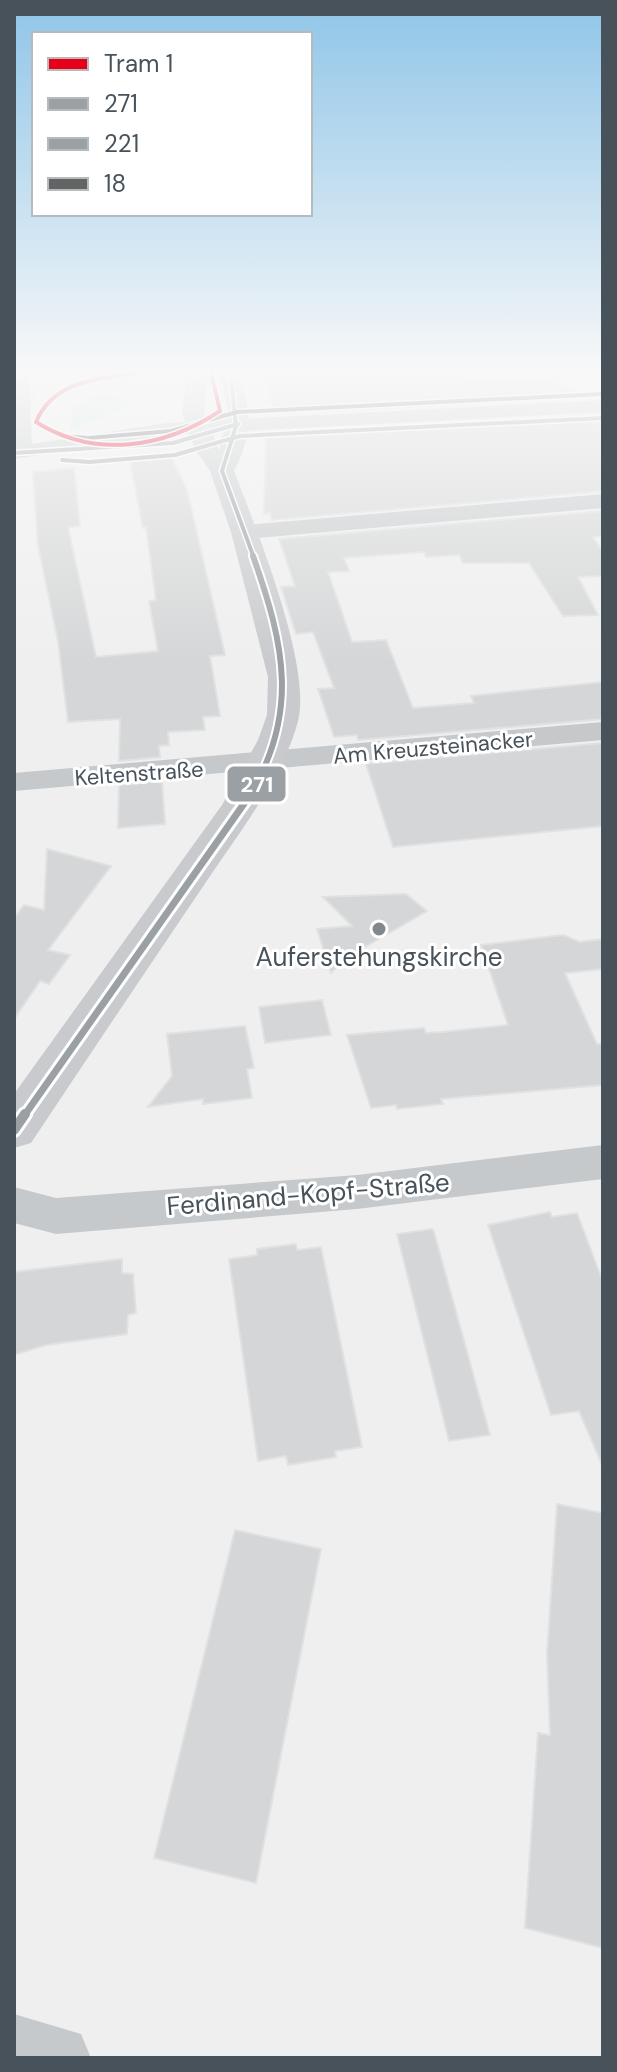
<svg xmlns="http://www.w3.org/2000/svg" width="617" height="2072" viewBox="0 0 617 2072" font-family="'DM Sans',sans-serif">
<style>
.green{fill:#d5eddd}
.building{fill:#d5d6d7;stroke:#e0e1e2;stroke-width:2}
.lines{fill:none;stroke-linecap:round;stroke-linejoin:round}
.street{fill:#c6c9cb;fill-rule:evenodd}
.secondary{fill:#c8cacd;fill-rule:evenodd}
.bus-1-far3-casing{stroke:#fff;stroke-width:7}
.bus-1-far2-casing{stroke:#fff;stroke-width:10}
.bus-1-far1-casing{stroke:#fff;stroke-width:13}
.bus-1-casing{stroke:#fff;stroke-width:16}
.bus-2-casing{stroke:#fff;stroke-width:7}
.bus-3-casing{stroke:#fff;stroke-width:7}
.bus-1-far3{stroke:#9aa0a4;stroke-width:4}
.bus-1-far2{stroke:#9aa0a4;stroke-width:6}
.bus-1-far1{stroke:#9aa0a4;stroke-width:7}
.bus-1{stroke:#9aa0a4;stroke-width:10}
.bus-2{stroke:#9aa0a4;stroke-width:4}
.bus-3{stroke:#646363;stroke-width:4}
.tram-1-casing{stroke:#fff;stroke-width:7}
.tram-1{stroke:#e8001b;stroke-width:4}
.poi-dot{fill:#82898e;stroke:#fff;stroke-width:3}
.labels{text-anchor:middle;stroke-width:6;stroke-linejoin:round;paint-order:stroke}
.far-street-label{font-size:22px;fill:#47525a;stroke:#fff}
.poi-label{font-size:26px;fill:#47525a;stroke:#fff}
.street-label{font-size:26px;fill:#47525a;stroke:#fff}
.line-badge{stroke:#fff;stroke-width:3}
.badge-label{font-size:22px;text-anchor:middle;font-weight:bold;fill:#fff}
</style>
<rect width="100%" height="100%" fill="#efefef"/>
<g class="green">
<path d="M26,373H103L39,384L38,395L32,400L28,430Z"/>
<path d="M104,393L134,403L70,431L72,407Z"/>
</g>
<g class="building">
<path d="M263,373H457L463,382L558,378L581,398L276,414Z"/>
<path d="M600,415L603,491L272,520L270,513L264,514L266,438L284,436L282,432Z"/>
<path d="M171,456L187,490L225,655L210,656L220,716L203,717L205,730L168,732L169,745L159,746L160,757L119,761L120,719L68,722L58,641L38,545L33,472L74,468L80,526L68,527L96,657L158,651L149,601L156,600L146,527L143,528L130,460Z"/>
<path d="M603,511V536L593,537L603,552V576L578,577L598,615L563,616L529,563H463L459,555L426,557L424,552L344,558L349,571L328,572L352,642L386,640L413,708L474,703L471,696L603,682V719L358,740L357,735L334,737L318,689L334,688L313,632L296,634L281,587L295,586L279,539Z"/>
<path d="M603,743V826L393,847L366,764Z"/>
<path d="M162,781L165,824L118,828L119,785Z"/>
<path d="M47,849L111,866L48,950L70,955L49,984L40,981L14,1019V918L24,905L44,910Z"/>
<path d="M406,894L427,911L346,958L331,973L317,929L352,926L323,897Z"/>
<path d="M563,935L580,942L603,939V969L565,973L597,1044H603V1085L441,1099L443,1104L397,1109L396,1105L371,1108L347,1035L424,1028L426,1033L443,1032L508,1025L481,945Z"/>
<path d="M322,1000L331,1035L265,1043L259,1007Z"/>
<path d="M245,1026L254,1068L247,1069L252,1098L203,1104V1099L148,1107L172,1076L167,1034Z"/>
<path d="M550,1212L552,1217L577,1213L603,1282V1467L579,1411L551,1415L488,1225Z"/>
<path d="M432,1229L434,1232L490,1435L449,1441L397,1234Z"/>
<path d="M296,1244L297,1250L321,1247L362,1447L335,1451L336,1457L288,1465L286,1456L258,1461L229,1259L257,1255V1249Z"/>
<path d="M122,1259V1273L133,1274L136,1313L128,1315L127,1334L46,1345L14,1355V1272Z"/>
<path d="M557,1504L603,1513V1948L525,1928L538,1733L550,1735L547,1654Z"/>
<path d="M235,1530L321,1549L256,1883L154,1858Z"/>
</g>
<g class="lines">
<g class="street">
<path d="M14,373H29L32,444L166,423L603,400V412L166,435L14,459Z"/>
<path d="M603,494V508L244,539L233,532L244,525Z"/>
<path d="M603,722V740L14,791V773Z"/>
<path d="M603,1145V1179L357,1209L56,1234L14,1223V1187L56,1198L357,1175Z"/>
<path d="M14,2014L81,2034L91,2058H14Z"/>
</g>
<path class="secondary" d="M187,373H207L204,413L219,450L229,412L219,373H239C251,411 253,434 234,471C256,528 309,659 299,716C289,769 234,840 204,885C146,971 88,1057 31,1143L14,1148V1094L222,805L258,740L267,715L268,677L231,532L210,471L195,449L182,413Z"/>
<g class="bus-1-far3-casing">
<g id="bus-1-far3">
<path d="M231,379L236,426L222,471L254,558"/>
<path d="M14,453L173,443L238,424"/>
</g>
</g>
<g class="bus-1-far2-casing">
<path id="bus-1-far2" d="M247,800C300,715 285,646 253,556"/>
</g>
<g class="bus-1-far1-casing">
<path id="bus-1-far1" d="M24,1116L248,798"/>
</g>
<g class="bus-1-casing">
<path id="bus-1" d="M14,1130L25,1114"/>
</g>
<g class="bus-2-casing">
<path id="bus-2" d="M62,460L89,462L175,455L240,436L603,418"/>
</g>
<g class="bus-3-casing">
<path id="bus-3" d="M64,436L88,438L171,431L237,412L602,394"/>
</g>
<use href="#bus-1-far3" class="bus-1-far3"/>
<use href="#bus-1-far2" class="bus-1-far2"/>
<use href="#bus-1-far1" class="bus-1-far1"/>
<use href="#bus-1" class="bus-1"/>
<use href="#bus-2" class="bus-2"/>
<use href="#bus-3" class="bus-3"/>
<g class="tram-1-casing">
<path id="tram-1" d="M136,373C97,379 53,381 36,422C95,459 164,448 220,411L211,373"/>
</g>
<use href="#tram-1" class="tram-1"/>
</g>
<linearGradient id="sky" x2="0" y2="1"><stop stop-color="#8fc5e8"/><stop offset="0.56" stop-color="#f8f8f8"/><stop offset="1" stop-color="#f8f8f8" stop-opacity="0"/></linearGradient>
<rect width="617" height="663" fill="url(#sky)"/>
<circle class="poi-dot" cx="379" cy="929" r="8"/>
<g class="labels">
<g class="far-street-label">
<text transform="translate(433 747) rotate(-5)" y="8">Am Kreuzsteinacker</text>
<text transform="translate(139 773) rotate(-4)" y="8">Keltenstraße</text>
</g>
<g class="poi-label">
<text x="379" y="966">Auferstehungskirche</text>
</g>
<g class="street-label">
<text transform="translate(308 1194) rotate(-5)" y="9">Ferdinand-Kopf-Straße</text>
</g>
</g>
<rect class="line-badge" x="226" y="765" width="61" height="38" rx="8" fill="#9aa0a4"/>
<g class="badge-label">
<text x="257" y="792">271</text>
</g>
<rect width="617" height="2072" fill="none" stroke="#47525a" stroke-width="32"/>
<rect x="32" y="32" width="280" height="184" fill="#ffffff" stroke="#b5babd" stroke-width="2"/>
<rect x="48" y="58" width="40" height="12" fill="#e8001b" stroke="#b5babd" stroke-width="2"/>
<text x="104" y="72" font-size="24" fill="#47525a">Tram 1</text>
<rect x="48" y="98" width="40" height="12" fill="#9aa0a4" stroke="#b5babd" stroke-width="2"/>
<text x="104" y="112" font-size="24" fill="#47525a">271</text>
<rect x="48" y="138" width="40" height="12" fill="#9aa0a4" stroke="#b5babd" stroke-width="2"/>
<text x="104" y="152" font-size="24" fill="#47525a">221</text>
<rect x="48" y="178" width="40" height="12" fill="#646363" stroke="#b5babd" stroke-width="2"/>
<text x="104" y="192" font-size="24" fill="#47525a">18</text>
</svg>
